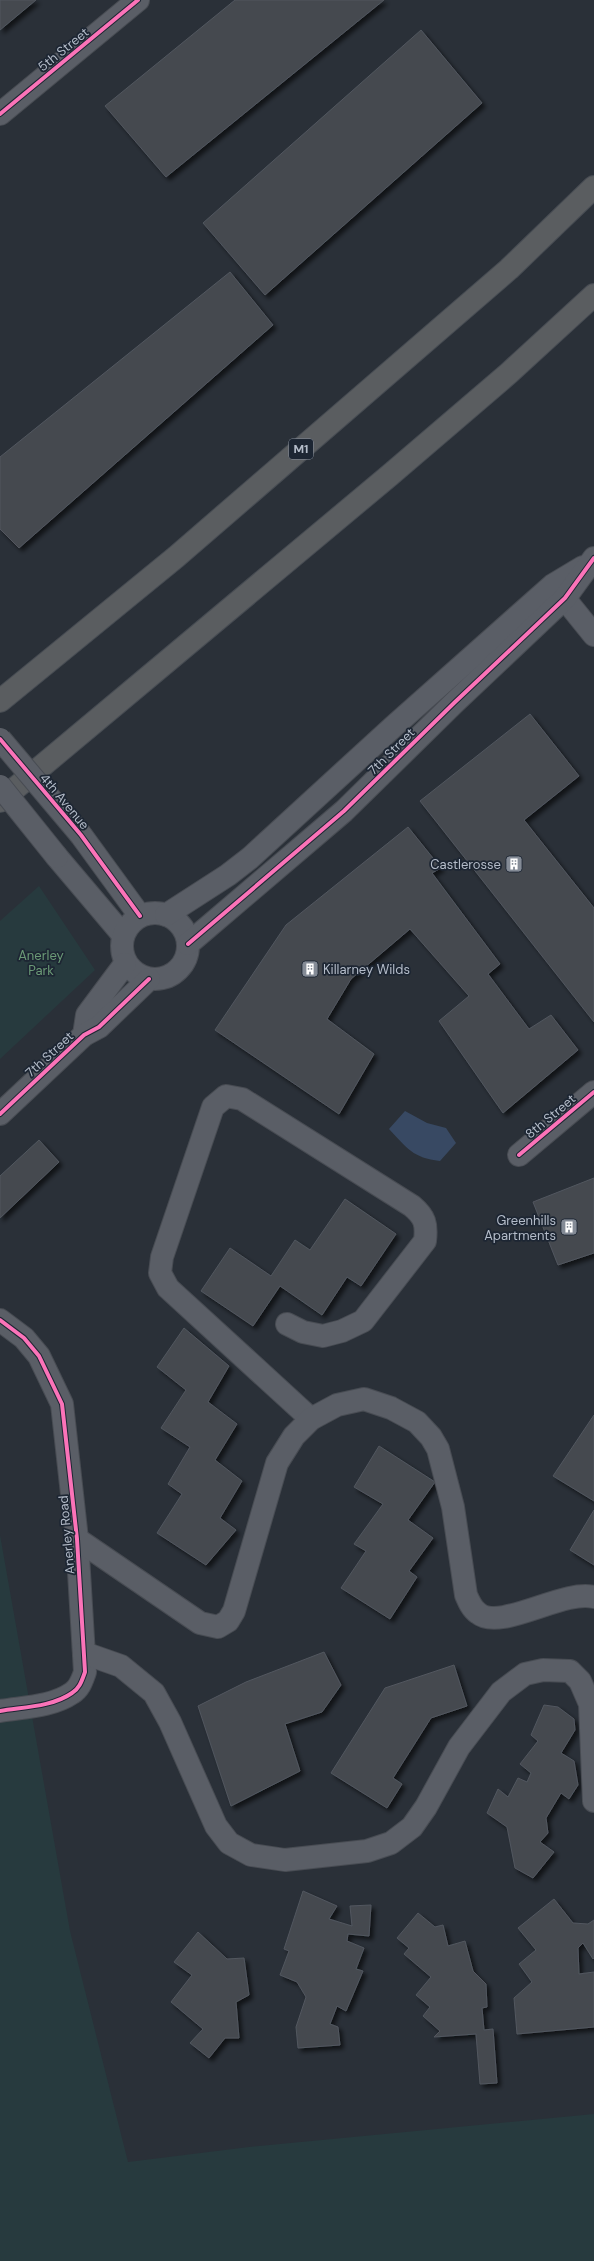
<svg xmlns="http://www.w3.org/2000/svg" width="594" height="2261" viewBox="0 0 594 2261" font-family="'DM Sans',sans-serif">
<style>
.green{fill:#273a3e}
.water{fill:#384963}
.building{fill:#444950;stroke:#52575f;filter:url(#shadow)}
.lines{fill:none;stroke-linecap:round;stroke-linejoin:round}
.minor-casing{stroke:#484c53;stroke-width:24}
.highway-casing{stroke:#474c53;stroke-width:24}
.minor{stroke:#5a5e66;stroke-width:22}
.highway{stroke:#5a5d60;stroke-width:22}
.minor-bridge-casing{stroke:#484c53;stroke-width:24;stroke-linecap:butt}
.minor-bridge{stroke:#5a5e66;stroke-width:22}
.cycleway-casing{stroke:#1d2633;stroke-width:6}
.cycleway{stroke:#fb73b8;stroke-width:4}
.labels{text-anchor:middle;stroke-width:3.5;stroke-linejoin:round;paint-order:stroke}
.shield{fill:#1d2633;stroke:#878f9c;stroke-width:1}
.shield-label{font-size:12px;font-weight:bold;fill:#b4bcc9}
.street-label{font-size:13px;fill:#b4bcc9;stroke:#1d2633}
.poi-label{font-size:13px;fill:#b4bcc9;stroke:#1d2633;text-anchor:end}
.park-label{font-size:13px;fill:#6b9a76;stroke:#1d2633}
</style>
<defs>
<filter id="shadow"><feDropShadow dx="3.5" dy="3.5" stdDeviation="2" flood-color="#0009"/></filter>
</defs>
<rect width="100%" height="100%" fill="#2a3038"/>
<g class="green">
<path d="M39,886L95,970L0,1059V921Z"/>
<path d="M0,1535L70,1931L128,2162L249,2147L594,2114V2261H0Z"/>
</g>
<path class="water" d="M405,1111L427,1123L446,1128L456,1143L440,1161C413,1158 407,1148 389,1129Z"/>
<g class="building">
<path d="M0,0H36L0,30Z"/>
<path d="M235,0H384L166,177L105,106Z"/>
<path d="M421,30L482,103L265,295L203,223Z"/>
<path d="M230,272L273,325L19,548L0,529V457Z"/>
<path d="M530,714L579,776L524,820L594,908V1022L420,801Z"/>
<path d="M408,827L441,868L432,873L500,964L488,974L529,1029L551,1015L578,1050L503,1113L439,1021L469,996L410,929L351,979L327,1019L374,1054L339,1114L215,1030L286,925Z"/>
<path d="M39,1140L59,1162L0,1218V1176Z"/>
<path d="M594,1178V1253L558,1265L533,1202Z"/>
<path d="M345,1199L396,1234L361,1286L347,1277L322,1315L280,1286L253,1326L201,1291L230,1248L271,1276L295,1240L310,1250Z"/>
<path d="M184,1328L229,1366L208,1402L237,1424L215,1460L242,1481L220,1518L236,1530L206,1565L157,1533L182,1494L168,1484L190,1447L161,1428L186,1390L157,1367Z"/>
<path d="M594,1415V1501L553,1476Z"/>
<path d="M379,1446L435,1482L408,1520L433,1538L409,1571L417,1577L390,1619L341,1588L366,1551L354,1544L383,1504L354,1487Z"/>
<path d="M594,1510V1565L570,1550Z"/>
<path d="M324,1652L341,1685L322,1712L285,1724L300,1771L231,1806L198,1706L246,1682Z"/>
<path d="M454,1665L467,1706L431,1718L393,1778L402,1784L387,1808L331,1773L385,1688Z"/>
<path d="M544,1705L558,1707L574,1719L575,1730L561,1753L574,1761L578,1785L569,1799L561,1793L546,1818L548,1833L540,1842L554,1852L533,1878L515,1868L507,1827L487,1813L498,1789L508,1797L518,1778L527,1782L531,1773L520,1764L538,1741L531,1735Z"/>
<path d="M303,1891L337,1906L329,1919L352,1926L350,1906L371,1905L369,1936L348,1934L347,1941L364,1948L356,1969L363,1971L346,2011L337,2006L330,2024L338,2027L340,2045L298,2048L296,2027L306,1997L297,1982L280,1975L289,1951L284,1949Z"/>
<path d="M554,1899L573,1923L588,1924L594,1920V1958L593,1959L583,1943L578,1948L579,1974L594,1972V2027L517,2034L514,1998L532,1982L519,1964L536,1950L518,1928Z"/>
<path d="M418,1913L435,1927L443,1925L448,1946L465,1941L473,1971L486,1984L487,2007L482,2008L484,2030L493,2029L497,2083L480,2084L476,2034L434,2037L440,2031L423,2016L430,2007L416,1995L431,1977L404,1954L409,1948L397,1938Z"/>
<path d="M198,1932L227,1959L244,1958L249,1995L236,2002L239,2038H225L209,2058L190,2043L203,2029L171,2002L192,1975L174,1962Z"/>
</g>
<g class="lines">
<g class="minor-casing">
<g id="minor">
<path d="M0,114L138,0"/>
<path d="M556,588L594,635"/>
<path d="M81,835L140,916"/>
<path d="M57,857L123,935"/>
<circle cx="155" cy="946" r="33"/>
<path d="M166,915L228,875L250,858L394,726L553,585L583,567"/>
<path d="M188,944L344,811L454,703L565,598L594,558"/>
<path d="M84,1035L87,1015L125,964"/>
<path d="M0,1114L84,1035L99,1027L149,979"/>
<path d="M519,1155L594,1092"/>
<path d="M0,1320L24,1338L39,1356L62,1404L77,1539L85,1672C82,1680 80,1688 72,1693C52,1707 23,1707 0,1711"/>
<path d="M287,1324L303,1332L323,1336L342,1331L363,1321L425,1241C427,1224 425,1217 412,1206L242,1099L226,1096L213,1107L162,1257L160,1273L168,1288L311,1419"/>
<path d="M77,1539L200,1623L218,1627L228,1621L234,1611L277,1463L294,1436L311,1419L337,1405L364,1399L391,1408L417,1422L431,1437L438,1449L453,1507L466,1595C469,1602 472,1609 478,1613C500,1632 563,1589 594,1597"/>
<path d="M84,1653L121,1666L154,1693L170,1722L216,1826L229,1843L251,1855L285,1860L367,1851L391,1843L412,1827L426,1807L459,1747L501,1692L525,1674L543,1670L570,1671L580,1681L590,1704L594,1801"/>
</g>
</g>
<g class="highway-casing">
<g id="highway">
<path d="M0,701L176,557L509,269L594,187"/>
<path d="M0,801L390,475L509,373L594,295"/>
</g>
</g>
<use href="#minor" class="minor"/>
<use href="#highway" class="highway"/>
<g class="minor-bridge-casing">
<g id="minor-bridge">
<path d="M0,739L81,835"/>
<path d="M0,786L57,857"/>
</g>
</g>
<use href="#minor-bridge" class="minor-bridge"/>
<g class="cycleway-casing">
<g id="cycleway">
<path d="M0,114L138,0"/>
<path d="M0,739L81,835L140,916"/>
<path d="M188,944L344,811L454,703L565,598L594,558"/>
<path d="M0,1114L84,1035L99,1027L149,979"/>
<path d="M519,1155L594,1092"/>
<path d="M0,1320L24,1338L39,1356L62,1404L77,1539L85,1672C82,1680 80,1688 72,1693C52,1707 23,1707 0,1711"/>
</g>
</g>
<use href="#cycleway" class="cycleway"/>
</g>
<defs>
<g id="building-square" transform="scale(0.9)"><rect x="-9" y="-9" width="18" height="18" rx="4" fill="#848b96" stroke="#1d2633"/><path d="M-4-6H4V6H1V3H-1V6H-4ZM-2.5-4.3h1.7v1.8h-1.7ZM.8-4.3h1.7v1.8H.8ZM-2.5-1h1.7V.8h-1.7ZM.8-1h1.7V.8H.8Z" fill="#fff"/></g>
</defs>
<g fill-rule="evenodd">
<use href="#building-square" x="514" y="864"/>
<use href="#building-square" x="310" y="969"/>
<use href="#building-square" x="569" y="1227"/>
</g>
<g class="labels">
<rect class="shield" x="289" y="439" width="24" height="20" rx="3"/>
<g class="shield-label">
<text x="301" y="453">M1</text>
</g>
<g class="street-label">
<text transform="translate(63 49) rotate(-39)" y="5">5th Street</text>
<text transform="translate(391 751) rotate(-45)" y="5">7th Street</text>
<text transform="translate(65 801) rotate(50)" y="5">4th Avenue</text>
<text transform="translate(49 1054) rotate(-43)" y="5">7th Street</text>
<text transform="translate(550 1116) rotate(-40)" y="5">8th Street</text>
<text transform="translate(66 1535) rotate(-95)" y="5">Anerley Road</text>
</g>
<g class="poi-label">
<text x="501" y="869">Castlerosse</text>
<text x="323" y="974" text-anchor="start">Killarney Wilds</text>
<text x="556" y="1225">Greenhills<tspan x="556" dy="15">Apartments</tspan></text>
</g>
<g class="park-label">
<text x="41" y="960">Anerley<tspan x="41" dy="15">Park</tspan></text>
</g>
</g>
</svg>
